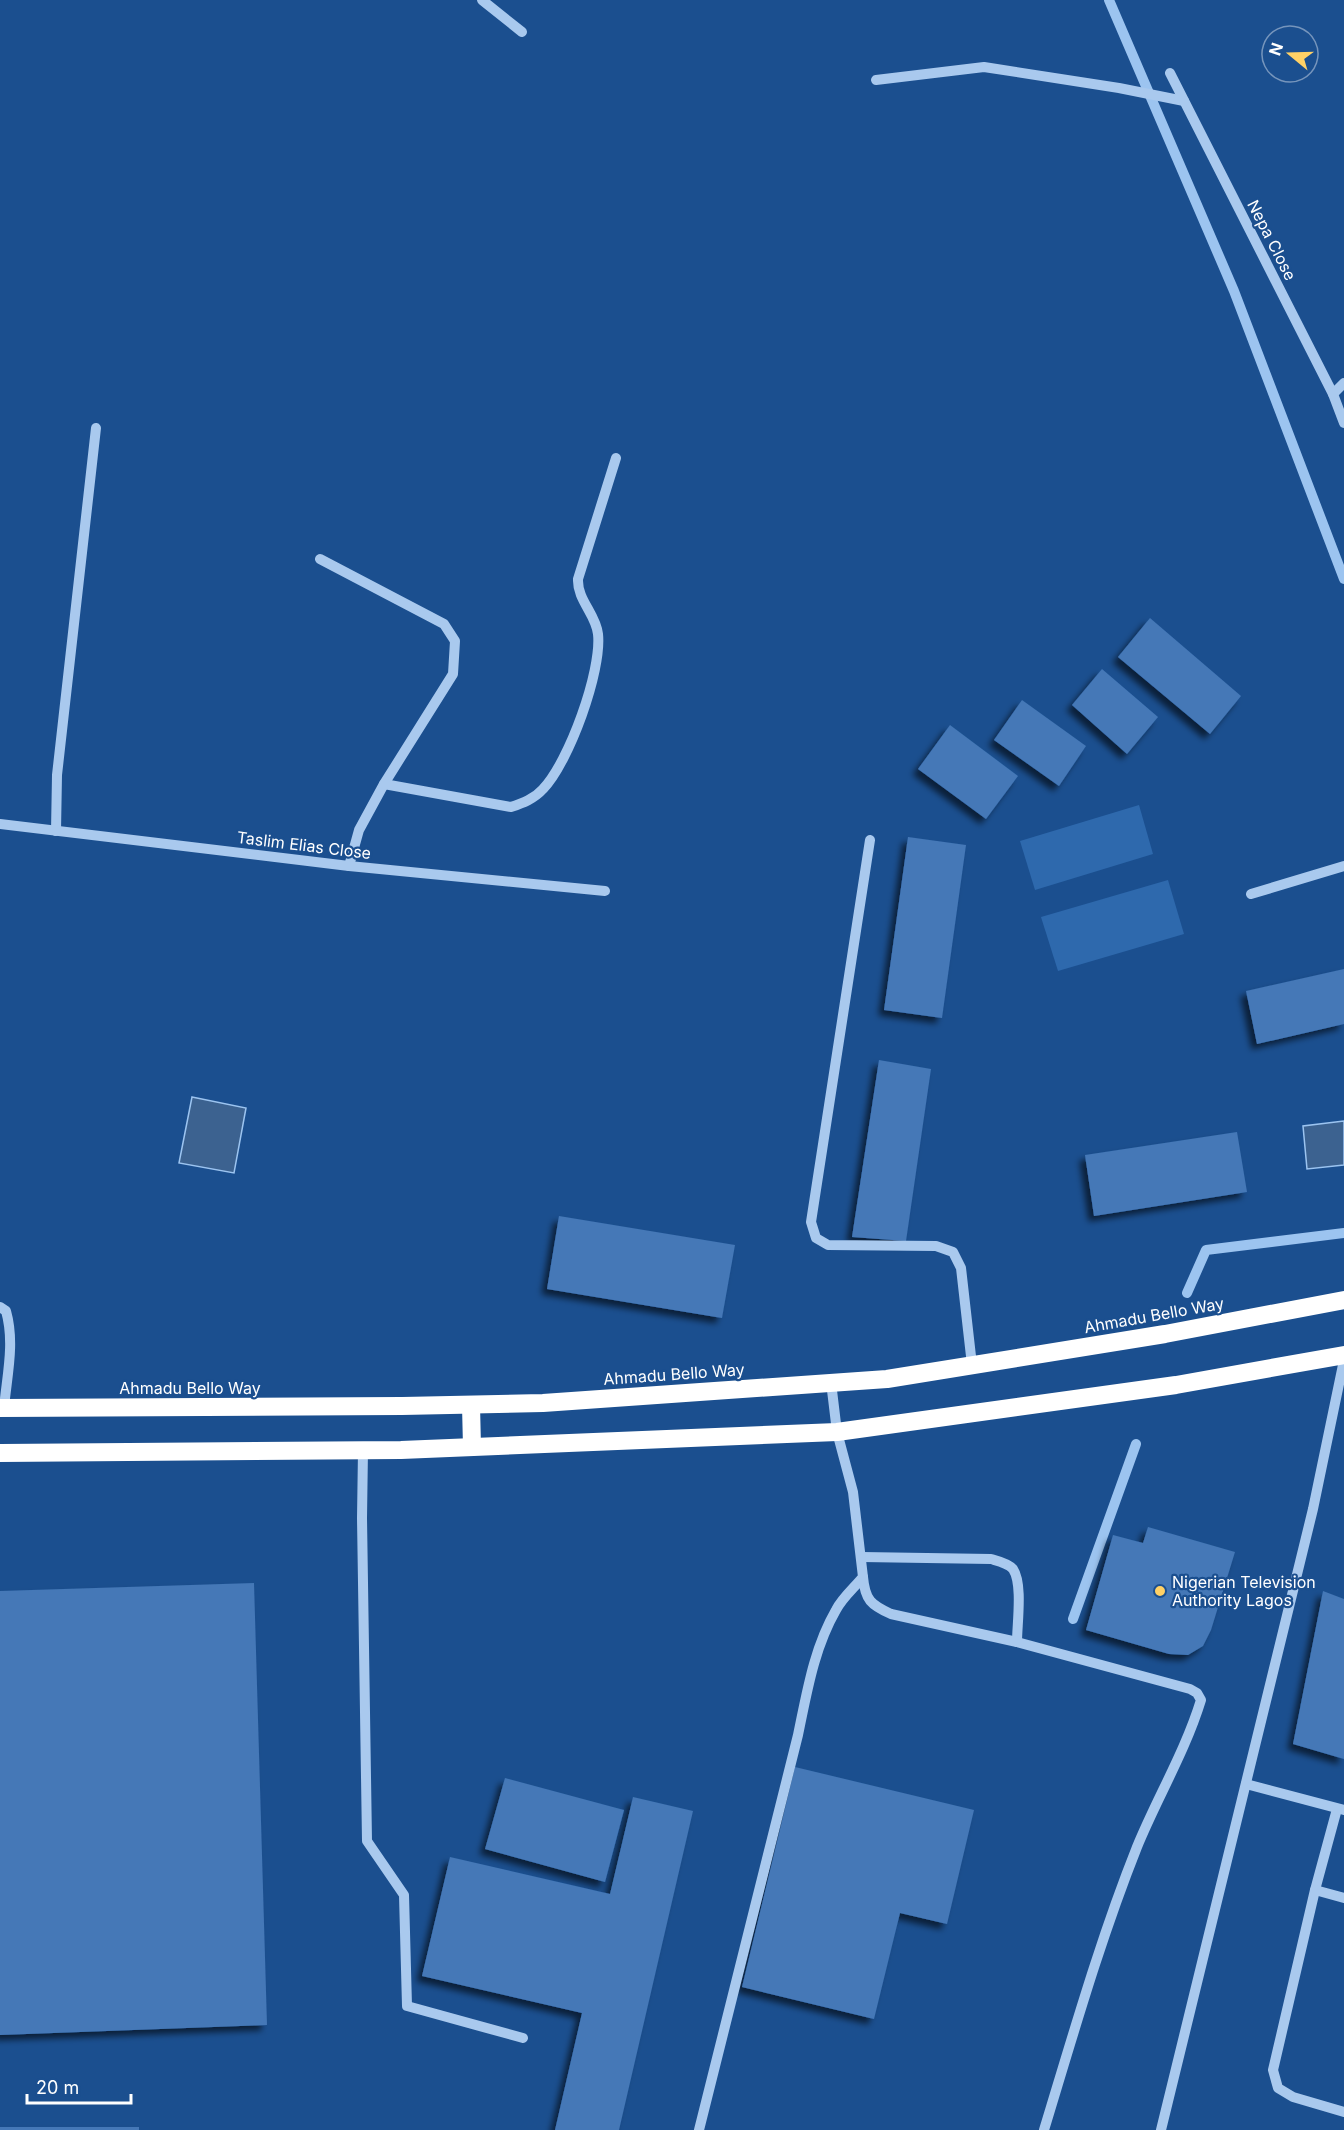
<svg xmlns="http://www.w3.org/2000/svg" width="1344" height="2130" viewBox="0 0 1344 2130" font-family="Inter,sans-serif">
<style>
.green{fill:#2e69ad}
.water{fill:#3c6290;stroke:#9cc4f0;stroke-width:1.5}
.lines{fill:none;stroke-linecap:round;stroke-linejoin:round}
.stream{stroke:#9cc4f0;stroke-width:10}
.building{fill:#4478b7;filter:url(#shadow)}
.minor{stroke:#a9c9ee;stroke-width:10}
.highway{stroke:#fff;stroke-width:18}
.poi-dot{fill:#ffd166;stroke:#1b4f8f;stroke-width:2}
.labels{text-anchor:middle;stroke-width:4.5;stroke-linejoin:round;paint-order:stroke}
.street-label{font-size:16px;fill:#fff;stroke:#1b4f8f}
.poi-label{font-size:16px;fill:#fff;stroke:#1b4f8f;text-anchor:start}
</style>
<defs>
<filter id="shadow"><feDropShadow dx="-5.5" dy="5.5" stdDeviation="3" flood-color="#0009"/></filter>
</defs>
<rect width="100%" height="100%" fill="#1b4f8f"/>
<g class="green">
<path d="M1139,805L1153,854L1035,890L1020,841Z"/>
<path d="M1168,880L1184,934L1058,971L1041,917Z"/>
</g>
<g class="water">
<path d="M192,1097L246,1108L234,1173L179,1163Z"/>
<path d="M1344,1121V1165L1307,1169L1303,1126Z"/>
</g>
<g class="lines">
<g class="stream">
<path d="M1109,0L1234,291L1344,579"/>
<path d="M1187,1293L1206,1250L1344,1233"/>
<path d="M1073,1619L1136,1444"/>
</g>
</g>
<g class="building">
<path d="M1150,618L1241,696L1210,734L1118,657Z"/>
<path d="M1102,669L1158,717L1127,754L1072,705Z"/>
<path d="M1022,700L1086,746L1059,786L994,740Z"/>
<path d="M950,725L1018,776L986,819L918,769Z"/>
<path d="M908,837L966,845L942,1018L884,1010Z"/>
<path d="M1344,969V1024L1257,1044L1246,991Z"/>
<path d="M879,1060L931,1069L906,1241L852,1237Z"/>
<path d="M1237,1132L1247,1192L1094,1216L1085,1155Z"/>
<path d="M559,1216L735,1245L722,1318L547,1289Z"/>
<path d="M1148,1527L1235,1552L1211,1630L1203,1646L1188,1655L1169,1654L1086,1630L1113,1535L1143,1543Z"/>
<path d="M254,1583L267,2025L0,2035V1591Z"/>
<path d="M1323,1591L1344,1599V1759L1293,1744Z"/>
<path d="M795,1767L974,1810L947,1924L900,1913L874,2019L742,1987Z"/>
<path d="M505,1778L624,1810L605,1882L485,1849Z"/>
<path d="M633,1797L693,1811L619,2130H555L582,2013L422,1976L450,1857L610,1894Z"/>
<rect x="0" y="2127" width="139" height="3"/>
</g>
<g class="lines">
<g class="minor">
<path d="M482,0L522,32"/>
<path d="M1170,73L1333,394L1344,423"/>
<path d="M876,80L984,67L1119,88L1184,101"/>
<path d="M1333,394L1344,383"/>
<path d="M320,559L444,624L455,641L453,674L384,784L359,830L349,866"/>
<path d="M384,784L511,807C523,803 534,799 543,789C569,762 602,671 598,634C596,614 577,600 578,579L616,458"/>
<path d="M0,824L349,866L605,891"/>
<path d="M56,831L57,775L96,428"/>
<path d="M870,840L811,1222L816,1238L828,1245L936,1246L953,1252L961,1268L972,1365"/>
<path d="M1251,894L1344,866"/>
<path d="M0,1307L6,1311C15,1343 7,1375 4,1408"/>
<path d="M363,1450L362,1518L367,1841L404,1895L407,2006L523,2038"/>
<path d="M862,1557L991,1559C998,1561 1008,1563 1013,1569C1023,1584 1017,1624 1017,1642"/>
<path d="M863,1577C865,1600 871,1605 891,1614L1017,1642L1190,1689L1197,1693L1201,1700C1185,1752 1157,1798 1137,1847C1100,1940 1073,2035 1044,2130"/>
<path d="M1246,1784L1344,1810"/>
<path d="M1337,1809L1315,1890L1273,2070L1278,2088L1293,2097L1344,2112"/>
<path d="M1315,1890L1344,1898"/>
<path d="M699,2130L798,1735C807,1692 814,1648 836,1610C842,1598 854,1588 863,1577L853,1492L837,1432L831,1382"/>
<path d="M1161,2130L1313,1509L1344,1360"/>
</g>
<g class="highway">
<path d="M471,1405L472,1447"/>
<path d="M0,1408L402,1406L543,1403L887,1379L1165,1334L1344,1300"/>
<path d="M0,1453L401,1450L837,1432L1176,1385L1344,1355"/>
</g>
</g>
<circle class="poi-dot" cx="1160" cy="1591" r="6"/>
<g class="labels">
<g class="street-label">
<text transform="translate(1272 240) rotate(63)" y="6">Nepa Close</text>
<text transform="translate(304 845) rotate(7)" y="6">Taslim Elias Close</text>
<text transform="translate(1154 1315) rotate(-10)" y="6">Ahmadu Bello Way</text>
<text transform="translate(674 1374) rotate(-4)" y="6">Ahmadu Bello Way</text>
<text x="190" y="1394">Ahmadu Bello Way</text>
</g>
<g class="poi-label">
<text x="1172" y="1588">Nigerian Television<tspan x="1172" dy="18">Authority Lagos</tspan></text>
</g>
</g>
<g transform="translate(1290 54) rotate(289)"><circle r="28" fill="#1b4f8f" stroke="#7695bc" stroke-width="1.5"/>
<path d="M0-4.5L10 22L0 15L-10 22Z" fill="#ffd166"/>
<text y="-9" font-size="16" font-weight="bold" text-anchor="middle" fill="#ffffff">N</text>
</g>
<path d="M27 2094v9h104v-9" fill="none" stroke="#ffffff" stroke-width="3"/>
<text x="36" y="2094" font-size="18" fill="#ffffff" stroke="#1b4f8f" stroke-width="4.5" paint-order="stroke">20 m</text>
</svg>
